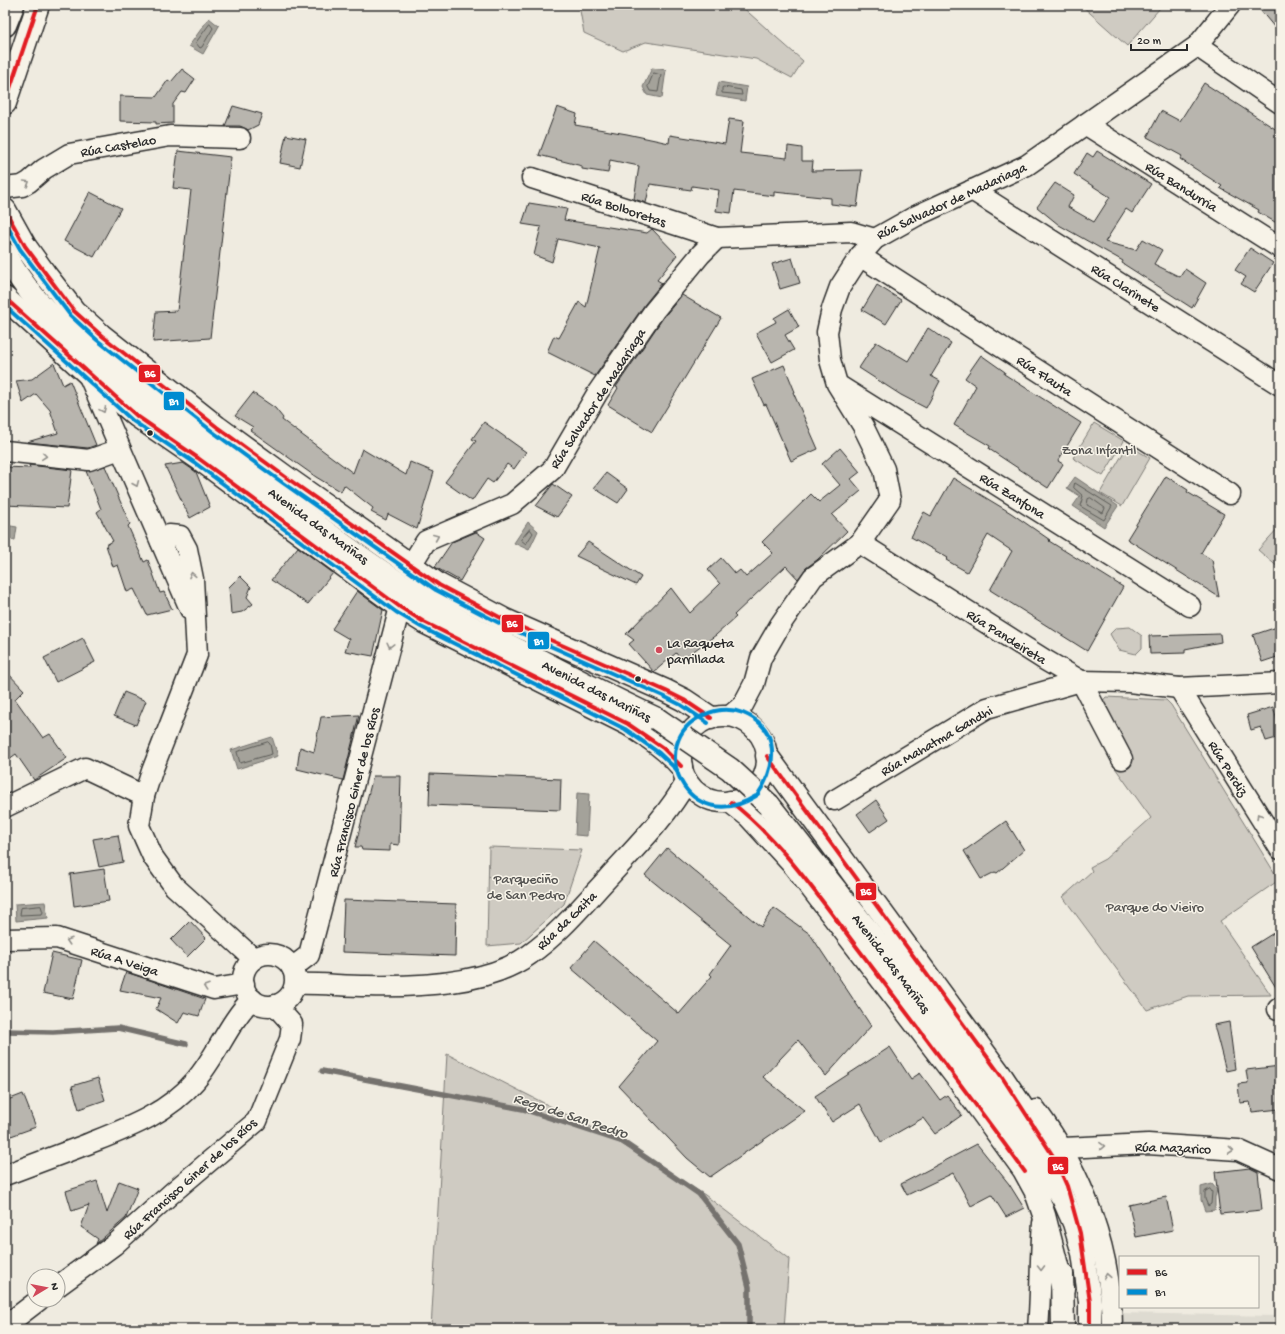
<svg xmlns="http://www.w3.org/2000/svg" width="1285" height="1334" viewBox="0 0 1285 1334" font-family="'Gochi Hand',sans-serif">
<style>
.built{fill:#dedbd1}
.green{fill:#cfcbc2;stroke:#7d7b76}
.water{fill:#a4a29a;stroke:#74726e}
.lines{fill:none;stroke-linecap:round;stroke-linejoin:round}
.shore{stroke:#5b5b57;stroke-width:1}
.stream{stroke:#74726e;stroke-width:5.5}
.building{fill:#b8b5ae;stroke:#2b2b2b}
.minor-casing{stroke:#2b2b2b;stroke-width:23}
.major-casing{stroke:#2b2b2b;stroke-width:25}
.highway-casing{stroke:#2b2b2b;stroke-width:25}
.minor{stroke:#f7f3e8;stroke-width:20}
.major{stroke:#f7f3e8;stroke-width:22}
.highway{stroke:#f7f3e8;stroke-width:22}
.highway-bridge-casing{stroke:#2b2b2b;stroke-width:25;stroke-linecap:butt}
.highway-bridge{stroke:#f7f3e8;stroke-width:22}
.bus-1-casing{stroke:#f7f3e8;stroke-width:7}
.bus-2-casing{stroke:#f7f3e8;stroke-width:7}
.bus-1{stroke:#e21d24;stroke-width:4}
.bus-2{stroke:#008cd1;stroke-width:4}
.oneway{stroke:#918f8a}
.bus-dot{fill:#2b2b2b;stroke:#f7f3e8;stroke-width:1.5}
.poi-dot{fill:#d1495b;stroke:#f7f3e8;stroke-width:1.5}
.labels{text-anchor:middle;stroke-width:3;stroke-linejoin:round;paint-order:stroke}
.street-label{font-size:14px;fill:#2b2b2b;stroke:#f7f3e8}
.park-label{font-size:14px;fill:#545351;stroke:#f7f3e8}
.poi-label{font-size:14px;fill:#2b2b2b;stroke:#f7f3e8;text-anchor:start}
.water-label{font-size:15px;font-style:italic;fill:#555552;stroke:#f7f3e8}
.line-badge{stroke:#f7f3e8;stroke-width:1.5}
.badge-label{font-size:11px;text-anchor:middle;font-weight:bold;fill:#fff}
</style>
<rect width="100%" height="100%" fill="#efebe0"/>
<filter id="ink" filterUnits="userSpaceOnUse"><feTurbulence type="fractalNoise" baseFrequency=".025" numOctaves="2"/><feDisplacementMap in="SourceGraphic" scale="8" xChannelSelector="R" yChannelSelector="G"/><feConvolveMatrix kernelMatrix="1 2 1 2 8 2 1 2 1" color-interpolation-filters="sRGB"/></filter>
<g filter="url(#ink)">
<path class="built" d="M1115,1313L1280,1316V1329H1113Z"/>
<g class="green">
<path d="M579,5H740L803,61L792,78L756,59L646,42L623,51L584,33Z"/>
<path d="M1081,5H1157L1160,8L1127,46Z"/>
<path d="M1094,423L1124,441L1103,476L1073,458Z"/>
<path d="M1128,445L1150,458L1122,506L1100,493Z"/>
<path d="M1280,526V569L1258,550Z"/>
<path d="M1130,627L1142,636V648L1136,654L1119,650L1110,634L1116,628Z"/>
<path d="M1106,697L1166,700L1171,705L1279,880L1220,921L1271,995L1188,996L1147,1010L1063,897L1092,871L1090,867L1105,859L1151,818L1113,765L1130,752L1102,712L1101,703Z"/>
<path d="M489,847L582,850L564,904L521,943L487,946Z"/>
<path d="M447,1054L605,1134L705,1195L789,1259L784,1329H431Z"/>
</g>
<g class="water">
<path d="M209,18L219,26L203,54L189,46Z"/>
<path d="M652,68L666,70L662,98L647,95L643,87Z"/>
<path d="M719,82L747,87L745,101L716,96Z"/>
<path d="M1075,477L1118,506L1104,527L1073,506L1080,496L1067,488Z"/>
<path d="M528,522L538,531L529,550L514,543Z"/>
<path d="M5,525L17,527L15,540L5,539Z"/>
<path d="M272,737L278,756L237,769L231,750Z"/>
<path d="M577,793L589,794L587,836L575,835Z"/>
<path d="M45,902L48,918L16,921L15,904Z"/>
<path d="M1212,1184L1217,1190L1215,1197V1210L1205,1211L1201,1200V1187Z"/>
</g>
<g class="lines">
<g class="shore">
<path d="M210,24L213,28L202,47L200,48L196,43Z"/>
<path d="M654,73L661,75L658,92L650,91L648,87Z"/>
<path d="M724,87L741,90L742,95L722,93V88Z"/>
<path d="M1075,483L1112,506L1104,520L1080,506L1083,496L1074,488Z"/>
<path d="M1091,498L1105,508L1103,513L1087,505L1088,499Z"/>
<path d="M530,529L533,533L526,544L521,540Z"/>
<path d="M268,742L270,744L272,754L240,763L237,752Z"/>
<path d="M41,906L43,912L42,914L20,915L21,908Z"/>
<path d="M1210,1189L1212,1192L1211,1204L1208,1206L1205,1199V1192Z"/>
</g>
<g class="stream">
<path d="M5,1031L53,1032L118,1028L186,1044"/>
<path d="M322,1071L523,1109L623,1142L699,1194L738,1244L749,1287V1329"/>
</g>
</g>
<g class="building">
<path d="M1256,5H1280V34Z"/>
<path d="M182,69L195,79L186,93L182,92L173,104V123L156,124V122L120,121V96L156,97L168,80L171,82Z"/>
<path d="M1204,83L1280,132V225L1258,212L1259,210L1220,188L1222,186L1180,159L1182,156L1147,137L1161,111L1180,121Z"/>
<path d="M233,106L262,114L258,125L248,130L240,126H225Z"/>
<path d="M557,107L577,114L575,125L627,134L669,143L670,135L725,144L729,119L744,121L740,153L787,158L788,146L802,148V161H813L812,171L862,170L857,207L831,204V198L774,192V196L734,191L731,213L716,211L719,190L692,186L691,190L650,184L646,203L634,199L639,166L610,160L608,173L582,169V166L539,155Z"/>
<path d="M286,135L306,139L300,167L280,163Z"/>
<path d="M178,151L231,157L210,338L153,342L156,312L177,311L191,190L173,188Z"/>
<path d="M1097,151L1151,184L1132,213L1126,209L1105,242L1136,250L1143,239L1162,250L1154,264L1180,277L1185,269L1206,283L1192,308L1122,263L1123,261L1059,225L1037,207L1055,183L1074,195L1068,207L1094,222L1110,197L1074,174L1087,153L1093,157Z"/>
<path d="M90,192L121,208L94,257L64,241Z"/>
<path d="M529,203L567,209L564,220L647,233L652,229L677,255L657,280L662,283L645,304L595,376L547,352L554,336L559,338L579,302L586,307L600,248L558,239L552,262L534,255L541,227L522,224Z"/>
<path d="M1250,248L1273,263L1254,292L1241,284L1246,277L1235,270Z"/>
<path d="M792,258L800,283L780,289L772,264Z"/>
<path d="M877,285L901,300L886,324L862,310Z"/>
<path d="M682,295L721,318L652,432L608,405L618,388L616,387L663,318Z"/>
<path d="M789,309L799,327L785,335L794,350L772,362L756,333L776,322L774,318Z"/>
<path d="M928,328L951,343L931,376L940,381L926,408L901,395L859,368L876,342L908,361Z"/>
<path d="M981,355L1005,372L1004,374L1081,423L1058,461L1063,464L1048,488L989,449L990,446L954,425L976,386L965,378Z"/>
<path d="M54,363L63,385L70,381L96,445L88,448L27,442L58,433L50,410L36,394L23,403L16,381L32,379Z"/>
<path d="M784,365L795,392H793L818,449L791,461L766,404L764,405L752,379Z"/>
<path d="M253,393L275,408L283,418L282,420L353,473L362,449L406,475L410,462L434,472L417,529L388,514L386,520L371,512L373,508L344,485L341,492L316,477L250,430L253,427L235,416Z"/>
<path d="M484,422L526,452L514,469L507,464L493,483L487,479L472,501L445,482L476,441L472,439Z"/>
<path d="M840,448L860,472L851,479L861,491L832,515L847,531L817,560L806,568L798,579L786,566L734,615L736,617L716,635L681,660L676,653L654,672L629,644L634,640L626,634L671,588L690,613L720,584L708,570L721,558L735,574L740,570L746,577L773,553L762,542L811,494L819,502L840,485L822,464Z"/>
<path d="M183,463L196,472L210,507L190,518L165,466Z"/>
<path d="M29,465L72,470L67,508L5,505V467L30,468Z"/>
<path d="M105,466L130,524L128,526L144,562L148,560L160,593L164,592L172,609L147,615L134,589L127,592L118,565L113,567L106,545L113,541L97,512L101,509L86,471Z"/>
<path d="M606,473L628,489L618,503L594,488Z"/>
<path d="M1166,476L1188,490L1187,492L1224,514L1201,553L1212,560L1219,597L1127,539Z"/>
<path d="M953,478L1011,513L1050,540L1049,541L1123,587L1087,651L990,590L1012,551L988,535L967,572L946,560L948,558L911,537L924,512L931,516Z"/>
<path d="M553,484L572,497L557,517L536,506Z"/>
<path d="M476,532L485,538L460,581L435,567L452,542Z"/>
<path d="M588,542L641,577L636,585L576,556Z"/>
<path d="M298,547L333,573L308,604L271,580Z"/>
<path d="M240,576L251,587L247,597L253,604L242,612L231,614L229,587Z"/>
<path d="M357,591L383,610L373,656L345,651L349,639L332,629Z"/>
<path d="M1280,626V656L1262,662L1253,635Z"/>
<path d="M1220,634L1221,642L1185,649V653L1150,654L1149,636Z"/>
<path d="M83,638L95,662L56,682L44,658Z"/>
<path d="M5,670L24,690L15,699L43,738L50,734L67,758L34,780L16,754L5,762Z"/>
<path d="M124,692L146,701L136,725L114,716Z"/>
<path d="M1273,707L1280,729V737L1266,741L1261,727L1251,730L1247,715Z"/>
<path d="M359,715L343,780L297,769L300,747L314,752L321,717Z"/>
<path d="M430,774L561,779L560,810L429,805Z"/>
<path d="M373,776H401L399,845L390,844V851L362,850L361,847H355Z"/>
<path d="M876,800L889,819L870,832L857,814Z"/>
<path d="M1006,821L1024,850L997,873L995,872L981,879L964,851Z"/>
<path d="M118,835L123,862L99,867L93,839Z"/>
<path d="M667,848L761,927L774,908L810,934L871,1026L826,1076L798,1040L763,1077L805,1111L710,1177L687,1158L619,1086L657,1041L571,968L594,941L679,1014L712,976L710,974L731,945L645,875Z"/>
<path d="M104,869L109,901L74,906L70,874Z"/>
<path d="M344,900L456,904L455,956L342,952Z"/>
<path d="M190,921L206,938L187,957L171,940Z"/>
<path d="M1280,929V994L1251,947Z"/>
<path d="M52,953L82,960L73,999L43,993Z"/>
<path d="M126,972L205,999L199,1016L184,1012L178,1023L156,1009L161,998L120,990Z"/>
<path d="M1229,1022L1235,1069L1226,1071L1214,1025Z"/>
<path d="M890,1047L911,1079L920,1073L940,1100L947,1095L962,1115L935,1134L923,1118L881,1142L860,1104L832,1122L815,1096Z"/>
<path d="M1280,1066V1109L1252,1112L1250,1102L1240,1103L1238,1084L1248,1083L1246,1070Z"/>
<path d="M98,1078L105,1100L79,1109L72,1086Z"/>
<path d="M23,1094L36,1127L11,1136L5,1120V1101Z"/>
<path d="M977,1144L1009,1184L1024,1208L1006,1217L992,1195L971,1206L953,1173L907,1195L901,1184Z"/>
<path d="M1250,1168L1258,1172L1262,1210L1220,1214L1215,1172Z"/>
<path d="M97,1181L107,1213L119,1181L138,1188L126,1218L96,1244L98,1239L81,1227L89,1205L72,1211L66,1191Z"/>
<path d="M1166,1197L1173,1230L1136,1237L1129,1205Z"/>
</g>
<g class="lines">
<g class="minor-casing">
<g id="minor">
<path d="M1197,46L1280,103"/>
<path d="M1085,124L1280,248"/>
<path d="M532,178L717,238L851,232L875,239"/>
<path d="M5,188L22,186L29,182L44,169L69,154L170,136L240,138"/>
<path d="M972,190L1280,385"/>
<path d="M860,256L1230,494"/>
<path d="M88,374L190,609"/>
<path d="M841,387L1190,606"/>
<path d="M5,451L89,460L120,449"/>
<path d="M161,542L169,535L180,536L187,549L193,579L197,655L152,771L144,796L139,826L153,857L174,886L254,959"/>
<path d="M860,543L1045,660L1081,681L1122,759"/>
<path d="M411,565L426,541L512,504L553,469L598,392L654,311L701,254L717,238"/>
<path d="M1179,688L1280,849"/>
<path d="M730,716L743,705L754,684L761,658L780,625L813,577L860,543L890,500L884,469L863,426L837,384L830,360L827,332L832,309L840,287L860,256L875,239L916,216L1027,165L1197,46L1230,5"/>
<circle cx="724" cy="759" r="43"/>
<path d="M835,800L987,708L1081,681L1129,682L1179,688L1280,683"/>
<path d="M5,807L85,768L144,796"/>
<path d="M5,939L57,938L214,989L244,984"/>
<circle cx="269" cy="980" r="26"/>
<path d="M292,968L309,955L400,607"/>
<path d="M295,984C319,983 343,986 367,986C416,987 488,985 529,955C559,934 582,906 607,879C635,848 666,818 687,781"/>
<path d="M1278,1009L1280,1008"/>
<path d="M1036,1110C1083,1173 1112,1250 1112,1329"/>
<path d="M1063,1148L1148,1144L1238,1150L1280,1169"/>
<path d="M5,1175C32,1165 58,1155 85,1145C125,1129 166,1115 195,1081C217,1056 228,1023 252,999"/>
<path d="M58,1286L114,1245L173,1192L257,1121L290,1039L292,1024L275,1005"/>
<path d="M5,1326L39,1300"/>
<path d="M1038,1329C1041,1294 1040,1258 1043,1223"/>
</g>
</g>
<g class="major-casing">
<g id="major">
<path d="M5,210L25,246L45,274L74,311L101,335L217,427L287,478L439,585L505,620L666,691L684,700L711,718"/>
<path d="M5,298L88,374L137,416L198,458L400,607L424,622L628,724C647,736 667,749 681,766"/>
</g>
</g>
<g class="highway-casing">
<g id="highway">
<path d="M5,25L13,5"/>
<path d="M5,103L38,5"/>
<path d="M5,254C41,323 124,380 186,426C271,490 355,559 447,613C477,631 509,646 541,661C579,681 618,701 657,719"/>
<path d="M767,756L1002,1077L1040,1134L1060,1171"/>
<path d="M731,802L749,816L794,865L958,1079L1024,1170L1036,1192L1044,1215L1063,1289"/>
<path d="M769,805L884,951L997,1101L1063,1198L1074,1223L1083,1253L1090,1302V1329"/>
<path d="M1062,1274L1063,1329"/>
</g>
</g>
<use href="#minor" class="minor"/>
<use href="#major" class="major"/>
<use href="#highway" class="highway"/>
<g class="highway-bridge-casing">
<path id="highway-bridge" d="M657,719L730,769L769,805"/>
</g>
<use href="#highway-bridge" class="highway-bridge"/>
<g class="bus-1-casing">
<g id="bus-1">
<path d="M5,103L38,5"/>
<path d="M5,210L25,246L74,311L101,335L217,427L287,478L439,585L505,620L666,691L684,700L711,718"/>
<path d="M5,298L137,416L198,458L400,607L424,622L628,724L663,748L681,766"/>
<path d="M767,756L1002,1077L1055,1159L1067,1186L1080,1233L1090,1302V1329"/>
<path d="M731,802C781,841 818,896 856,946C913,1021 970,1096 1025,1172"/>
</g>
</g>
<g class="bus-2-casing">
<g id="bus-2">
<path d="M5,222L20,249L70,315L97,340L213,432L283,483L436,590L503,625L663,696L681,705L708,723"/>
<path d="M5,306L133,421L195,463L396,612L421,627L625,729L659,753L677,770"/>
<path d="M756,796C687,839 643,741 704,715C717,709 730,708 743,713C781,728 777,766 758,794"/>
</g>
</g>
<use href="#bus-1" class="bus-1"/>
<use href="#bus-2" class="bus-2"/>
</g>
<defs><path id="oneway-chevron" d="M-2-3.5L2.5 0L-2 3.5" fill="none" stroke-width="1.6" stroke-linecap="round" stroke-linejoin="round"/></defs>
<g class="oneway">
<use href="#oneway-chevron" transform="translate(27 183) rotate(-30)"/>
<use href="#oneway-chevron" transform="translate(103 410) rotate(66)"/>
<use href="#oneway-chevron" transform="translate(44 456) rotate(5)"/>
<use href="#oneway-chevron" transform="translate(136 484) rotate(67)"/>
<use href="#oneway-chevron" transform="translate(436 537) rotate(-23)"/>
<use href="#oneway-chevron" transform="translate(192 575) rotate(-101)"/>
<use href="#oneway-chevron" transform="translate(390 645) rotate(104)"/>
<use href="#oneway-chevron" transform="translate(1259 816) rotate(-122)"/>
<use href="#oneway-chevron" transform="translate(69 941) rotate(-162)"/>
<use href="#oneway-chevron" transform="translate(206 987) rotate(-161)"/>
<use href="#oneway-chevron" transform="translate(1102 1146) rotate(-2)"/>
<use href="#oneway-chevron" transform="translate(1231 1150) rotate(6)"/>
<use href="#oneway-chevron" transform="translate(1041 1268) rotate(89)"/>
<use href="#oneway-chevron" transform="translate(1107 1276) rotate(-100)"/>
</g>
</g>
<g class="bus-dot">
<circle cx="150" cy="433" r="3.5"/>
<circle cx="638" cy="679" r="3.5"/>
</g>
<circle class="poi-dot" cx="659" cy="650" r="4"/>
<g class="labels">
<g class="street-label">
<text transform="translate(118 145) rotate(-10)" y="5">Rúa Castelao</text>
<text transform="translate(1182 186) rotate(32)" y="5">Rúa Bandurria</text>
<text transform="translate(951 200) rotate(-25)" y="5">Rúa Salvador de Madariaga</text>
<text transform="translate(624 208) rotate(18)" y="5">Rúa Bolboretas</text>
<text transform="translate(1126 287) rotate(32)" y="5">Rúa Clarinete</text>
<text transform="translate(1045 375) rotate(33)" y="5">Rúa Flauta</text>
<text transform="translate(597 398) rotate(-57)" y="5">Rúa Salvador de Madariaga</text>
<text transform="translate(1013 495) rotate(32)" y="5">Rúa Zanfona</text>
<text transform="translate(319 525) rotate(36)" y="5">Avenida das Mariñas</text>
<text transform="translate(1007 636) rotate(32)" y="5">Rúa Pandeireta</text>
<text transform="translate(597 690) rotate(27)" y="5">Avenida das Mariñas</text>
<text transform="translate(936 740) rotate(-30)" y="5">Rúa Mahatma Gandhi</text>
<text transform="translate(1229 768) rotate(58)" y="5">Rúa Perdiz</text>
<text transform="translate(353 792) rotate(-76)" y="5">Rúa Francisco Giner de los Ríos</text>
<text transform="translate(566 920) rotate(-44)" y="5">Rúa da Gaita</text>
<text transform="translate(125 960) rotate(18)" y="5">Rúa A Veiga</text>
<text transform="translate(892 963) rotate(53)" y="5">Avenida das Mariñas</text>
<text transform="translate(1173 1147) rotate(2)" y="5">Rúa Mazarico</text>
<text transform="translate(189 1178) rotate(-42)" y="5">Rúa Francisco Giner de los Ríos</text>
</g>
<g class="park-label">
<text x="1099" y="454">Zona Infantil</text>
<text x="526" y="883">Parqueciño<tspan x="526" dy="16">de San Pedro</tspan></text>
<text x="1155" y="911">Parque do Vieiro</text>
</g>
<g class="poi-label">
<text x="667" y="647">La Raqueta<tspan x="667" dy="16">parrillada</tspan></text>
</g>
<g class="water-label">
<text transform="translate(571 1115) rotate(18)" y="5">Rego de San Pedro</text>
</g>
</g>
<g class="line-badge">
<rect x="138" y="364" width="23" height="19" rx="4" fill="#e21d24"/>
<rect x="163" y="391" width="22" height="20" rx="4" fill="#008cd1"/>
<rect x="501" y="614" width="23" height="19" rx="4" fill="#e21d24"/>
<rect x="527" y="631" width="23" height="19" rx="4" fill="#008cd1"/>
<rect x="855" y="882" width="22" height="19" rx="4" fill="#e21d24"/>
<rect x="1047" y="1156" width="22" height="19" rx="4" fill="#e21d24"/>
</g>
<g class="badge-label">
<text x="150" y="377">B6</text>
<text x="174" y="405">B1</text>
<text x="512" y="627">B6</text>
<text x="539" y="645">B1</text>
<text x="866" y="895">B6</text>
<text x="1058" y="1170">B6</text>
</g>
<rect width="1285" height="1334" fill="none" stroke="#f7f3e8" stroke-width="20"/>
<rect x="10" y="10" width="1265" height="1314" fill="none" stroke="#2b2b2b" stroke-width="1.5" filter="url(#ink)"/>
<rect x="1119" y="1256" width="140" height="52" fill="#f7f3e8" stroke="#a5a39c"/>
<rect x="1127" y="1269" width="20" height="6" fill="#e21d24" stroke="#a5a39c"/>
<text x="1155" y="1276" font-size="12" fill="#2b2b2b">B6</text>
<rect x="1127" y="1289" width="20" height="6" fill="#008cd1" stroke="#a5a39c"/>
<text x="1155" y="1296" font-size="12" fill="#2b2b2b">B1</text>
<g transform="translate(46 1288) rotate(80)"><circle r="19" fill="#f7f3e8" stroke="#a5a39c"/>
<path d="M0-3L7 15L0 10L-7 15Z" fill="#d1495b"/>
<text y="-6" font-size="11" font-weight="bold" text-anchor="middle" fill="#2b2b2b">N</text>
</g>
<path d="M1131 44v6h56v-6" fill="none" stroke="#2b2b2b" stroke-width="2"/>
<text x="1137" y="44" font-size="12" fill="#2b2b2b" stroke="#f7f3e8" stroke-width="3" paint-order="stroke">20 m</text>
</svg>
